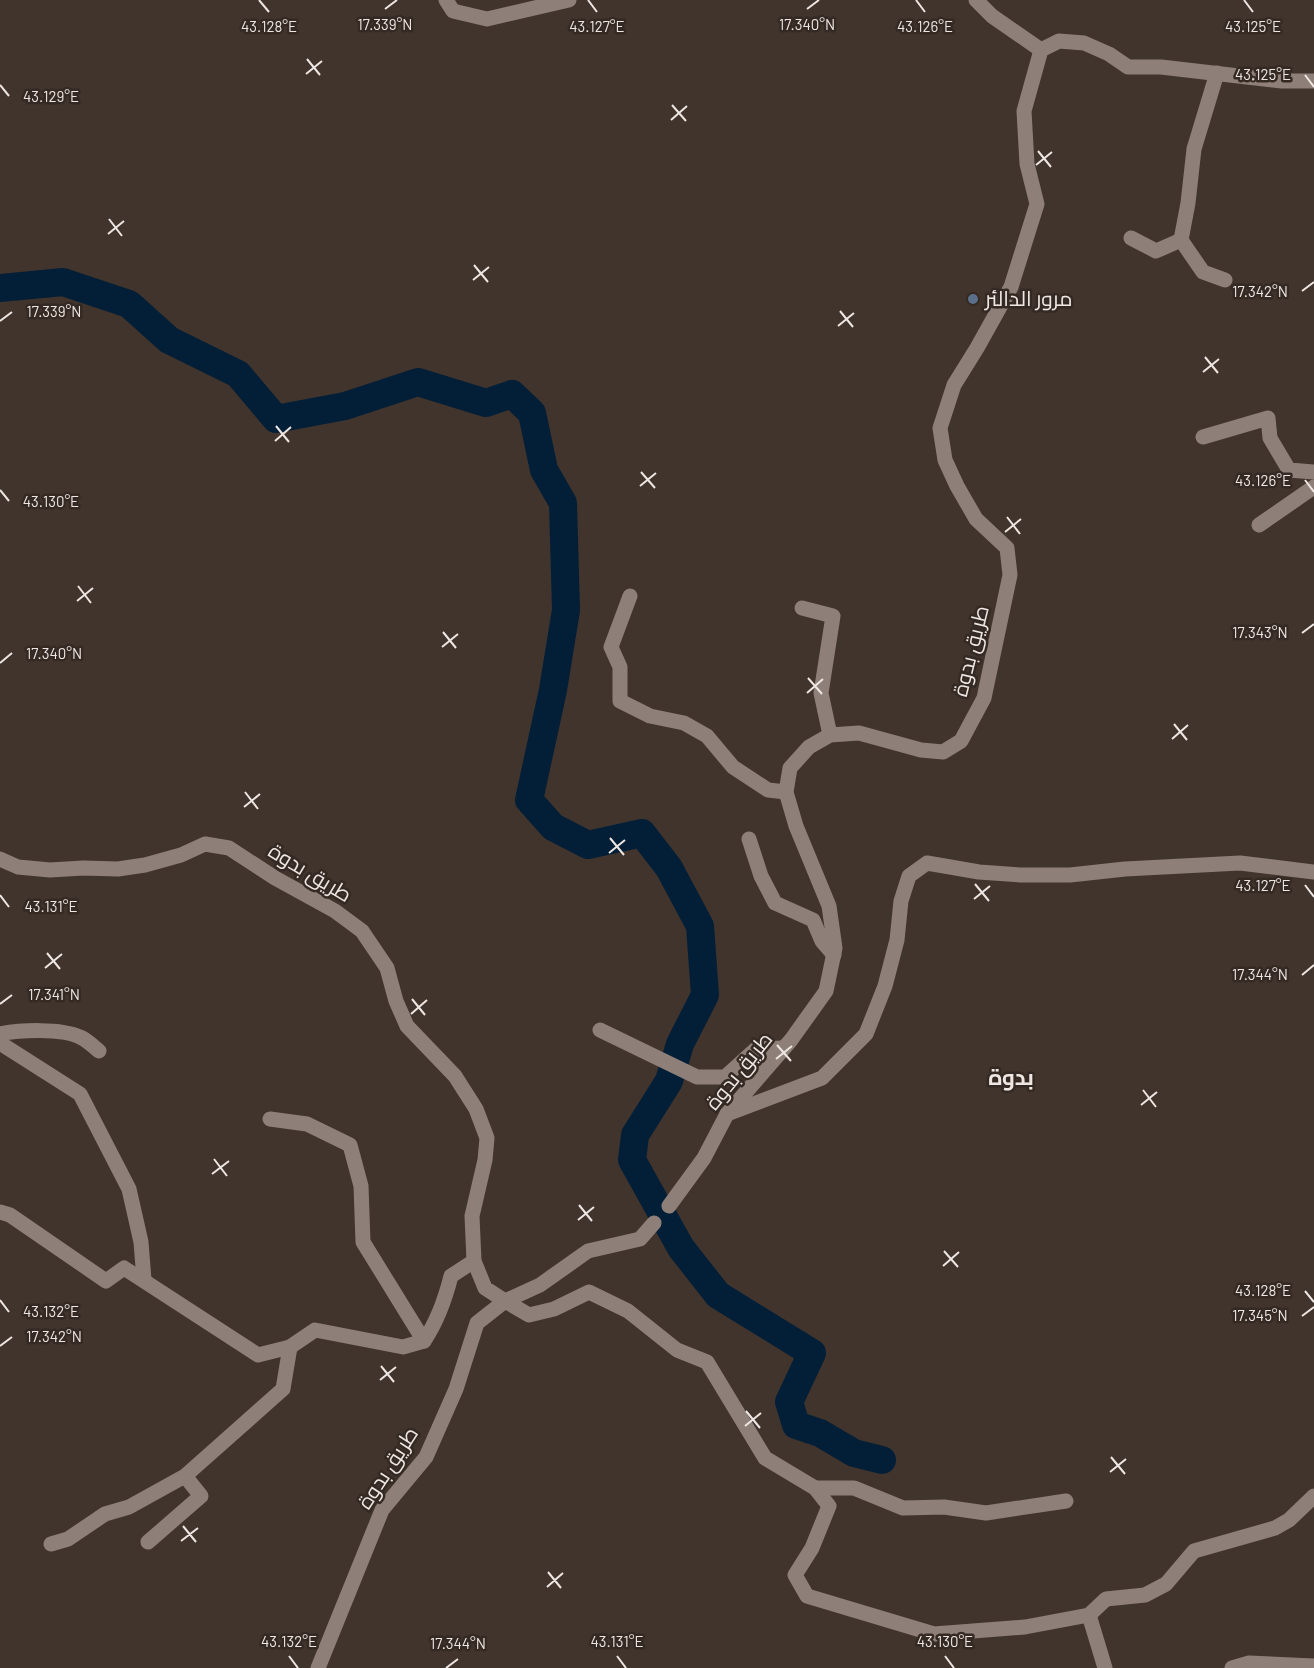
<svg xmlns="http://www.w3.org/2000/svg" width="1314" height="1668" viewBox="0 0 1314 1668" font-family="Barlow,Cairo,sans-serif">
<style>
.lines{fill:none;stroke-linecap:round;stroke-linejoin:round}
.river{stroke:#031f37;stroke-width:28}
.minor{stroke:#8e8078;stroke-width:15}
.tertiary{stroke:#8e8078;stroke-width:15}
.ticks{fill:none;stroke:#eee6e2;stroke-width:2}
.service-dot{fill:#5c6f8a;stroke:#352a23;stroke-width:2}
.labels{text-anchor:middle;stroke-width:5;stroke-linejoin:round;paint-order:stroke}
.poi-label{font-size:21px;fill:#eee6e2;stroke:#352a23;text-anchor:start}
.street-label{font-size:21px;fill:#eee6e2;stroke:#352a23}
.neighbourhood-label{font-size:22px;font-weight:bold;fill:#eee6e2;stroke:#352a23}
.ticks-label{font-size:15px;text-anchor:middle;fill:#eee6e2;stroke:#352a23;stroke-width:5;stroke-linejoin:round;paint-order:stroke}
</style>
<rect width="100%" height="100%" fill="#40342d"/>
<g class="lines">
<path class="river" d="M0,288L63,282L129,304L169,340L238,374L276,419L345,406L418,382L486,403L512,394L532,413L544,470L563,503L566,610L553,690L529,800L553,827L588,845L642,833L669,868L700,926L705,995L680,1044L669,1081L635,1135L632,1160L681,1248L718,1295L812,1353L789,1402L796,1425L820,1433L854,1453L882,1460"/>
<g class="minor">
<path d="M446,0L453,11L487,19L569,0"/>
<path d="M976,0L992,16L1041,50"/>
<path d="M1217,73L1194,149L1188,203L1181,240L1203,272L1225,280"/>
<path d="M1131,238L1156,251L1181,240"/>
<path d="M1203,437L1268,418L1270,438L1289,470L1314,472"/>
<path d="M1259,525L1314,487"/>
<path d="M630,596L611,647L620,667V701L650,716L684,723L707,736L733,767L768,790L786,792"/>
<path d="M802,608L833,616L821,693L830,735"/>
<path d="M749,839L761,876L775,903L813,920L822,941L834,955"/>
<path d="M600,1030L697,1077H725L756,1049L784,1048"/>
<path d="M0,1034C20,1030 61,1028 80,1037C87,1040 93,1046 99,1051"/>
<path d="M0,1043L80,1094L129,1189L141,1242L144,1280"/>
<path d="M727,1114L822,1078L866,1034L885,986L897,940L901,901L909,876L927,863L979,872L1020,875H1070L1125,869L1240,863L1314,872"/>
<path d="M270,1119L307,1124L350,1145L361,1186L363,1242L424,1341"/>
<path d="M0,1212L10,1215L106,1281L124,1268L258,1355L290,1347L315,1330L403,1347L424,1341C438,1320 445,1300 451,1276L474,1261"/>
<path d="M505,1301L529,1315L554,1309L589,1292L628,1311L677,1350L707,1362L765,1458L815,1488L829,1506L812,1548L795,1575L807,1596L934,1634L1025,1627L1089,1615L1106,1599L1145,1595L1166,1584L1194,1551L1275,1528L1289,1520L1314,1496"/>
<path d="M815,1488H854L903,1508L944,1507L986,1513L1066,1501"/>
<path d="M148,1542L201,1496L185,1476"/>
<path d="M51,1544L68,1539L105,1514L129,1507L185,1476L283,1389L290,1347"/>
<path d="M1089,1615L1105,1668"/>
<path d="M1232,1668L1249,1663L1314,1666"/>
</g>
<g class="tertiary">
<path d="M0,859L18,867L50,870L83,868L118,869L145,865L181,855L205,844L229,848L275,878L335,911L362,931L387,968L396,1001L407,1026L455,1076L476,1109L487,1138L485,1160L472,1216L474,1261L485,1288L505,1301L540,1285L588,1251L640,1239L654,1223"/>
<path d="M669,1206L704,1158L727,1114L791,1040L826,991L835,948L829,906L796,826L786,792L790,768L809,747L830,735L859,733L921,750L943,752L961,741L984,698L1010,575L1007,548L976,519L957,486L945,460L940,428L954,385L977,348L1011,287L1037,204L1027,164L1024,111L1041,50L1059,41L1084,43L1109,54L1128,67H1161L1282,81H1314"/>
<path d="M318,1668L382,1510L426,1457L456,1389L477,1323L505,1301"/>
</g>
</g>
<path class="ticks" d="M259,0L269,12M588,0L597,12M916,0L925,12M1244,0L1253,12M385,9L397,0M807,9L819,0M307,59L320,75M306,74L322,61M1305,75L1314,87M0,85L9,96M672,105L686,121M671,120L687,106M1038,151L1051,167M1036,165L1052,152M109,219L122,236M108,234L124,221M474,265L488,282M473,280L489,267M1302,291L1314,282M840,311L853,327M0,321L12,312M838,326L854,313M1205,357L1218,373M1203,372L1219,359M276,426L289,442M275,441L291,427M641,472L655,488M1305,480L1314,492M640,486L656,473M0,490L9,501M1007,517L1020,534M1005,532L1021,519M78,586L91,603M77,601L93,588M443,632L456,648M1302,633L1314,624M442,647L458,634M0,663L12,653M808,678L822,694M807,693L823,679M1174,724L1187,740M1172,739L1188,725M245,792L258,809M244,807L260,794M610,838L624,855M609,853L625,840M975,884L989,901M1305,885L1314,897M0,895L9,907M974,899L990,886M47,953L60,969M45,968L62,954M1302,975L1314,965M412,999L425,1015M0,1004L12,995M411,1014L427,1000M777,1045L791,1061M776,1059L792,1046M1143,1090L1156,1107M1141,1105L1157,1092M214,1159L227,1176M212,1174L229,1161M579,1205L592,1221M578,1220L594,1207M944,1251L958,1267M943,1266L959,1252M1305,1291L1314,1302M0,1300L9,1312M1302,1316L1314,1307M0,1346L12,1337M381,1366L394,1382M380,1380L396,1367M746,1411L760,1428M745,1426L761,1413M1111,1457L1125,1474M1110,1472L1126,1459M183,1526L196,1542M181,1541L198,1528M548,1572L561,1588M547,1587L563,1573M289,1656L298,1668M617,1656L626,1668M945,1656L954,1668M446,1668L458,1659"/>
<circle class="service-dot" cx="973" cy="299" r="6"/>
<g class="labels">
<g class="poi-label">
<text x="985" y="306">مرور الدالئر</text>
</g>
<g class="street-label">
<text transform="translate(971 651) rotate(-76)" y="7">طريق بدوة</text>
<text transform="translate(310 873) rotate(31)" y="7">طريق بدوة</text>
<text transform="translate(739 1071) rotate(-51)" y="7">طريق بدوة</text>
<text transform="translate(388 1468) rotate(-57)" y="7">طريق بدوة</text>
</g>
<g class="neighbourhood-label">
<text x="1011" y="1085">بدوة</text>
</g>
</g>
<g class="ticks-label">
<text x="385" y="30">17.339°N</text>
<text x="807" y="30">17.340°N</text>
<text x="269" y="32">43.128°E</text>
<text x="597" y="32">43.127°E</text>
<text x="925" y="32">43.126°E</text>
<text x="1253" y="32">43.125°E</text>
<text x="1263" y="80">43.125°E</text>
<text x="51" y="102">43.129°E</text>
<text x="1260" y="297">17.342°N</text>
<text x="54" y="317">17.339°N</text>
<text x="1263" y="486">43.126°E</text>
<text x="51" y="507">43.130°E</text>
<text x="1260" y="638">17.343°N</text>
<text x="54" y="659">17.340°N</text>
<text x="1263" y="891">43.127°E</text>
<text x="51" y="912">43.131°E</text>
<text x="1260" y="980">17.344°N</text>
<text x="54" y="1000">17.341°N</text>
<text x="1263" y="1296">43.128°E</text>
<text x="51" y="1317">43.132°E</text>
<text x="1260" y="1321">17.345°N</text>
<text x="54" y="1342">17.342°N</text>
<text x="289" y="1647">43.132°E</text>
<text x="617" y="1647">43.131°E</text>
<text x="945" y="1647">43.130°E</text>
<text x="458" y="1649">17.344°N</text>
</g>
</svg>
